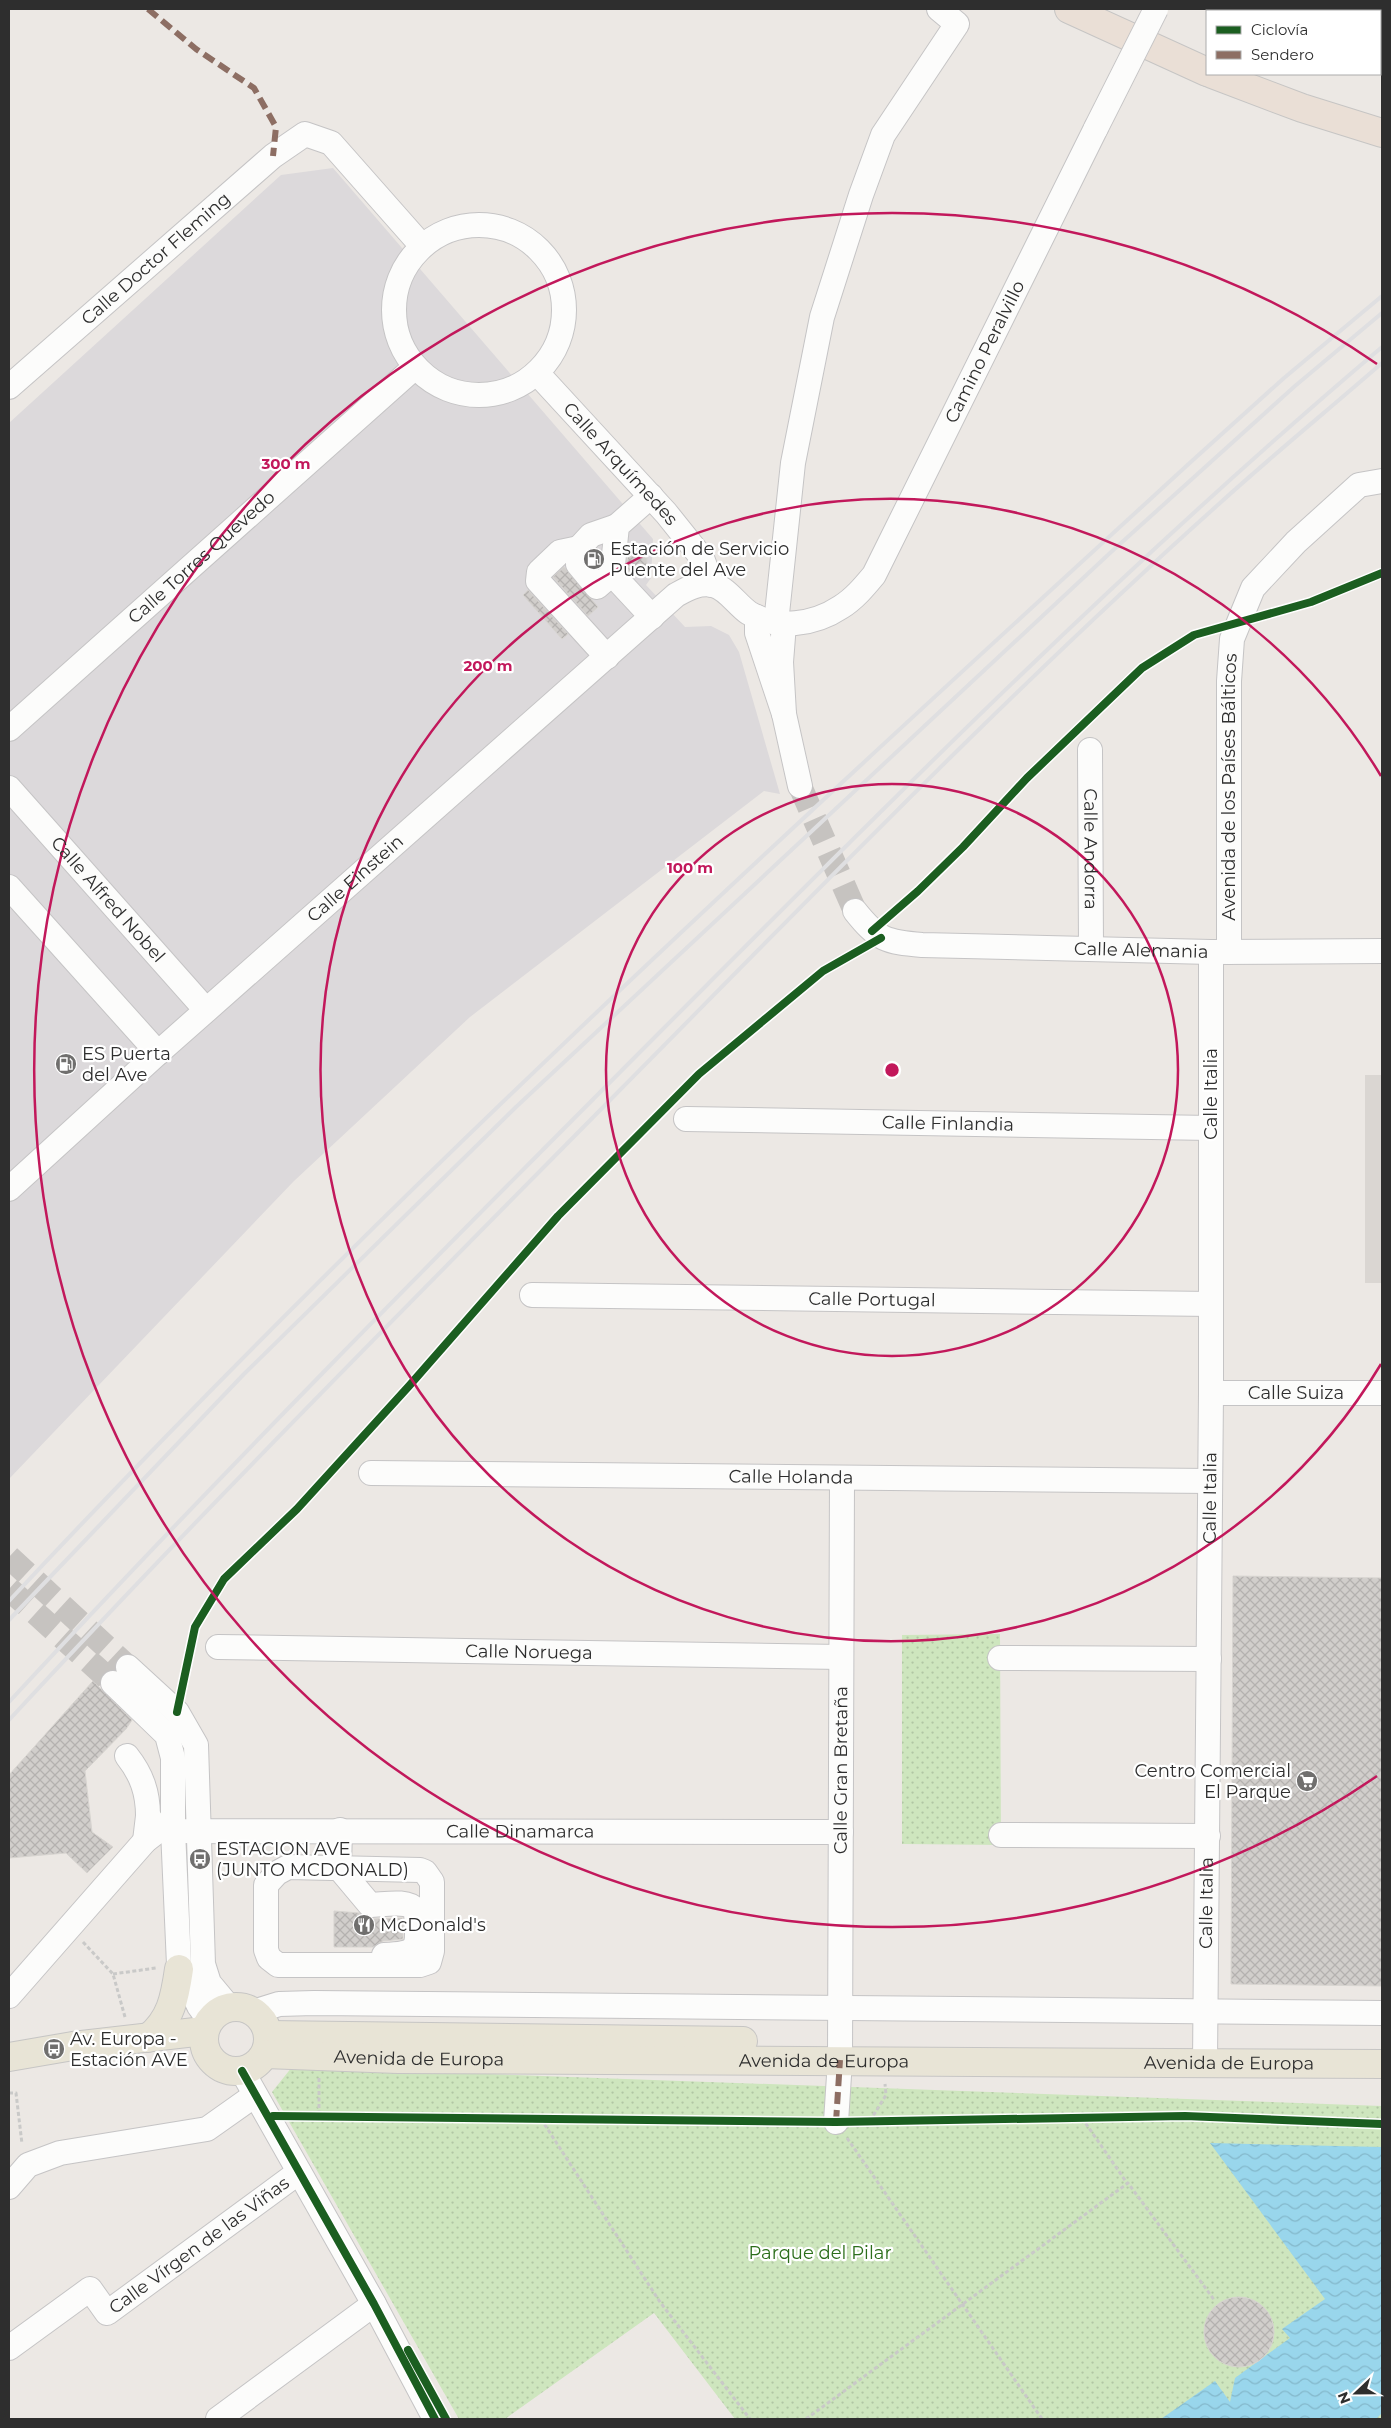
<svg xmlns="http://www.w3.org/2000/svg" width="1391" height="2428" viewBox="0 0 1391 2428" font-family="Montserrat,sans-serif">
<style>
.industrial{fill:#dcd9db}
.park{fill:url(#park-dots)}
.plaza{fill:#dad6d2}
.water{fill:url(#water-waves)}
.building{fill:url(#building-cross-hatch);stroke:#d7d4d0}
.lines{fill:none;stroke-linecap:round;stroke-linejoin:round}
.minor-tunnel{stroke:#c6c3c0;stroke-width:24;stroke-dasharray:24 12;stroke-linecap:butt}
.minor-casing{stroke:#c5c4c5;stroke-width:26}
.major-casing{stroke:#c6c5c4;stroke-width:30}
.highway-casing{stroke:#c6c5c4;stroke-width:30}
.path{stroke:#c9c9c8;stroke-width:3;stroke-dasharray:4 2.5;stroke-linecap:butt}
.minor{stroke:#fcfcfb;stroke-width:24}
.major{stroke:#e8e4d6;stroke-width:28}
.highway{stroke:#eadfd6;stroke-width:28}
.rail{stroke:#dfdfe1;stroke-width:4}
.minor-bridge-casing{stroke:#c5c4c5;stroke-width:26;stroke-linecap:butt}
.minor-bridge{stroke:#fcfcfb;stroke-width:24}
.quiet{stroke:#8d6e63;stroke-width:6;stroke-dasharray:12 6;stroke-linecap:butt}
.cycleway-casing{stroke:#fff;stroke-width:11}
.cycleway{stroke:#1b5e20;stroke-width:8}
.ring{fill:none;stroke:#c2185b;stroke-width:2.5}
.labels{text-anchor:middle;stroke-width:4.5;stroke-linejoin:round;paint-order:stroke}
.street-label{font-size:18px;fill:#2e2e2e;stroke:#fff}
.poi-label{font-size:18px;fill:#2e2e2e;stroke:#fff;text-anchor:start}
.park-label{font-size:18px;fill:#2c6e1b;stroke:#fff}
.centre{fill:#c2185b;stroke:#fff;stroke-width:2.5}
.ring-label{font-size:15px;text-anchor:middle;font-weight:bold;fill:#c2185b;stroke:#fff;stroke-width:4.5;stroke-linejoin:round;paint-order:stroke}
</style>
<defs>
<pattern id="park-dots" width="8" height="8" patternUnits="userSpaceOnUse" patternTransform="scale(1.25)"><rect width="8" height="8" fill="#cee6be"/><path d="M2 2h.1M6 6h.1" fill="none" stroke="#b1c6a4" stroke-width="1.8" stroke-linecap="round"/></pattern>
<pattern id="water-waves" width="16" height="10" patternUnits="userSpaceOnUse" patternTransform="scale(1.25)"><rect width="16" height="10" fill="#99d6ec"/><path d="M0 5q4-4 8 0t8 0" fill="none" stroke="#84b8cb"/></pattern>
<pattern id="building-cross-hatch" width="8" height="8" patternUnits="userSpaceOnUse" patternTransform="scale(1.25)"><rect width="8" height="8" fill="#d1cecb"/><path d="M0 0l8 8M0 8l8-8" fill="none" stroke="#b4b1af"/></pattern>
</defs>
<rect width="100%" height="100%" fill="#ece8e4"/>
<path class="industrial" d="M333,168L653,539L651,578L646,585L685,627L711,626L729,635L739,652L780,794L764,791L470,1017L294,1181L9,1479V423L281,175Z"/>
<g class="park">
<path d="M1000,1634L1001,1845L902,1844V1635Z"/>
<path d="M292,2067L1382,2106V2419H735L654,2313L505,2419H459L272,2092Z"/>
</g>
<rect class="plaza" x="1365" y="1075" width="17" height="208"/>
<path class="water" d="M1210,2143L1382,2147V2413L1376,2419H1161L1215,2381L1230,2402L1235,2378L1290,2338L1282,2329L1325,2299Z"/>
<g class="building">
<path d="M628,555L647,558L646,573L628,571L626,569Z"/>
<path d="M564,567L598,607L588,616L553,577Z"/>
<path d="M528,590L568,634L562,639L523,595Z"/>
<path d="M1233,1576L1382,1578V1986L1231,1984Z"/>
<path d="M93,1681L132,1720L126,1729L85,1771L92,1832L113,1847L87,1873L66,1853L9,1858V1775Z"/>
<path d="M334,1911L359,1913L370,1919L403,1918V1939L383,1941L373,1947H334Z"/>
<circle cx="1239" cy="2332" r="35"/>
</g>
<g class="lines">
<g class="minor-tunnel">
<path d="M800,786L855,911"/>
<path d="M9,1557L128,1667"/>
<path d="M9,1589L113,1683"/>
</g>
<g class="minor-casing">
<g id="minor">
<circle cx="479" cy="310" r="85"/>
<path id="s1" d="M538,374L666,513L702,558L712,585"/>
<path id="s2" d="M9,387L273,156L305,134L331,143L422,246"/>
<path d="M651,496L617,526L612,574L652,617"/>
<path d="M579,548L560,552L539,572L538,581L607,657"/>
<path d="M612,574L597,587L578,564L579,548L591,535L617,526"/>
<path d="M757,617V633L784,714L781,662L784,624"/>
<path d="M776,623L793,463L822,317L861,195L883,135L957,24L939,9"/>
<path d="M784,714L800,786"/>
<path id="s3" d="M9,729L415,367"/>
<path id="s4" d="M1090,750L1091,948"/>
<path id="s5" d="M9,788L206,1010"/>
<path d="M9,887L158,1053"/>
<path id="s6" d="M855,911C878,940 886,942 922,945L1211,952L1382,951"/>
<path id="s7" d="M1229,952V681L1232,639L1253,588L1296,542L1359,485L1382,481"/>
<path id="s8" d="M686,1119L1211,1128"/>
<path id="s9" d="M9,1189L158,1053L676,595C687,589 699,582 713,585C727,588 737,605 749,613C777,630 814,625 841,607C854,599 864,587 874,575L1096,128"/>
<path id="s10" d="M532,1295L1211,1304"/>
<path id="s11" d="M1211,1393H1382"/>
<path id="s12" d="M371,1473L1210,1481"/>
<path id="s13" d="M218,1647L841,1657"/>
<path d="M1000,1658L1209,1659"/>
<path d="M128,1667L177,1712L196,1745L203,1964L209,1983L229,2007"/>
<path d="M113,1683L167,1735L173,1758V1830L179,1965L199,2006L209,2020"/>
<path d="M127,1756C142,1775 148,1793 148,1816"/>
<path d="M340,1830L339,1868L370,1905C383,1905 407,1899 416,1910C417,1944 424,1954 384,1955"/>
<path d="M1001,1835L1208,1836"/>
<path id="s14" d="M145,1841L148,1816L159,1831L841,1832"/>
<path d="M288,1867L420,1870L425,1872L432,1882V1951L429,1962L420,1965H278L269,1958L266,1950V1885L277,1873Z"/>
<path d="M9,1996L145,1841L158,1831"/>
<path d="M253,2012L279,2004L314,2003L1382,2013"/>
<path id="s15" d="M1205,2062L1211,1393V952"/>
<path d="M242,2071L374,2304L435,2419"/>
<path id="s16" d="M836,2122L840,2060L842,1479"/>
<path d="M9,2187L28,2165L60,2153L207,2129L255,2095"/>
<path id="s17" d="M9,2348L90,2289L107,2313L299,2172"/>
<path d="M218,2419L374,2304"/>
</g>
</g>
<g class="major-casing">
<g id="major">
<circle cx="236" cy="2039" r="32"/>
<path d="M268,2035L743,2041"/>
<path d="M148,2038C171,2020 175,1997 179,1969"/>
<path id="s18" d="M265,2054L398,2059L1382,2064"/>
<path d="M9,2057L73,2046L204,2031"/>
</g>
</g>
<g class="highway-casing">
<g id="highway">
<path d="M1069,9L1207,72"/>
<path d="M1212,74L1302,108L1382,133"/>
</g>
</g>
<g class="path">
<path d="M83,1942L113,1974L125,2017"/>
<path d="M113,1974L156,1968"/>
<path d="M319,2078V2116"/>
<path d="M9,2093H16L22,2144"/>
<path d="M1082,2118L1127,2183"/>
<path d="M541,2119L660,2302L750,2419"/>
<path d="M870,2121L886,2095L885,2084"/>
<path d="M847,2138L1042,2419"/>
<path d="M806,2419L1128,2183L1215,2301"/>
</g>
<use href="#minor" class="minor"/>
<use href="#major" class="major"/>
<use href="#highway" class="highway"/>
<g class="rail">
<path d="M9,1601C383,1200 789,830 1193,460L1284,378L1382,296"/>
<path d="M9,1620L244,1374L516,1107L1110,553L1295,386L1382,313"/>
<path d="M9,1702C220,1474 439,1254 658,1034C893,798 1128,562 1382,347"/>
<path d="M9,1720C207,1506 413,1300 617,1093C815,893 1011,690 1220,503C1273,455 1328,410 1382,363"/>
</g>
<g class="minor-bridge-casing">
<path id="minor-bridge" d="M1096,128L1156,9"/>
</g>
<use href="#minor-bridge" class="minor-bridge"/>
<g class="quiet">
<path d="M148,9L196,49L254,88L276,127L273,156"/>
<path d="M836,2122L840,2060"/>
</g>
<g class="cycleway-casing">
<g id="cycleway">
<path d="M872,931L918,891L963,847L1027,778L1142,668L1194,635L1311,602L1382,573"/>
<path d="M177,1712L195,1627L224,1579L297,1509L409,1386L558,1216L699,1074L823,971L881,938"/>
<path d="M242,2071L374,2304L435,2419"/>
<path d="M273,2116L836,2122L1185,2116L1382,2124"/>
<path d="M408,2350L446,2419"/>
</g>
</g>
<use href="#cycleway" class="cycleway"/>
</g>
<g class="ring">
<circle cx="892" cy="1070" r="286"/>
<path d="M1381 1364A571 571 0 1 1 1381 776"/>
<path d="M1377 1776A857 857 0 1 1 1377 364"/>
</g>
<defs>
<g id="fuel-disc" transform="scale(1.125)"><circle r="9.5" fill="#706f6e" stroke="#fff"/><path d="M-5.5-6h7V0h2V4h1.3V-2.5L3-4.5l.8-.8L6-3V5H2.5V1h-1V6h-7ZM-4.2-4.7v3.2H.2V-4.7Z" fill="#fff"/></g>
<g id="supermarket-disc" transform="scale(1.125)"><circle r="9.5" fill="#706f6e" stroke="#fff"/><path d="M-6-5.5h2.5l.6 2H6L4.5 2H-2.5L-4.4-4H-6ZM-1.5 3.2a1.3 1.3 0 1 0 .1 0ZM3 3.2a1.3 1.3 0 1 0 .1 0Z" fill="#fff"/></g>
<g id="bus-disc" transform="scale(1.125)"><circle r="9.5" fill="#706f6e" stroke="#fff"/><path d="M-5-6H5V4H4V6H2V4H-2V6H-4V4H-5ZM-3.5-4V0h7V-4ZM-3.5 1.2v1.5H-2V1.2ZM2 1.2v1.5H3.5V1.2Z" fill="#fff"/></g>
<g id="restaurant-disc" transform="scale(1.125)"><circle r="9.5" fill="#706f6e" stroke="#fff"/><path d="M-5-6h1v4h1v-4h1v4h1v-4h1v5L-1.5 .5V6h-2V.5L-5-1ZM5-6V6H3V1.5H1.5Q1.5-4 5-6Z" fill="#fff"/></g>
</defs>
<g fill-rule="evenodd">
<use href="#fuel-disc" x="594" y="559"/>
<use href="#fuel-disc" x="66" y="1064"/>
<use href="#supermarket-disc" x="1307" y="1781"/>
<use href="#bus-disc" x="200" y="1859"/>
<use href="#restaurant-disc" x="364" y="1925"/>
<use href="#bus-disc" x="54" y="2049"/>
</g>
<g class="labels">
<g class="street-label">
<text dy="6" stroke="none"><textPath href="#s2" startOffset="195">Calle Doctor Fleming</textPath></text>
<text dy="6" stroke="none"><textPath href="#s9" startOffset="1371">Camino Peralvillo</textPath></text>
<text dy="6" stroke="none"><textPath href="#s1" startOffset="122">Calle Arquímedes</textPath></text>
<text dy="6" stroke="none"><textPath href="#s3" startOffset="258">Calle Torres Quevedo</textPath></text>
<text dy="6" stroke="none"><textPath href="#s7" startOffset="165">Avenida de los Países Bálticos</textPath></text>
<text dy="6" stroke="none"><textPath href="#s4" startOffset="99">Calle Andorra</textPath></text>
<text dy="6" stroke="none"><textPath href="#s9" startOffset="465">Calle Einstein</textPath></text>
<text dy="6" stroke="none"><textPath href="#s5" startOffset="149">Calle Alfred Nobel</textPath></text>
<text dy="6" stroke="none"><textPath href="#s6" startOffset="298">Calle Alemania</textPath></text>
<text transform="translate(1211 1094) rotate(-90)" y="6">Calle Italia</text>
<text dy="6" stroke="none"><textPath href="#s8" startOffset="262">Calle Finlandia</textPath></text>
<text dy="6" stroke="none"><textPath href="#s10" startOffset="340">Calle Portugal</textPath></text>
<text dy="6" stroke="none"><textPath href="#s11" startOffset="85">Calle Suiza</textPath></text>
<text dy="6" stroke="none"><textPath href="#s12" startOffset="420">Calle Holanda</textPath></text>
<text dy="6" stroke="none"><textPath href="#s15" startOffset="564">Calle Italia</textPath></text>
<text dy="6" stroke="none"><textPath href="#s13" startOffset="311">Calle Noruega</textPath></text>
<text dy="6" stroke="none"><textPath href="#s16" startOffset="352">Calle Gran Bretaña</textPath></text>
<text dy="6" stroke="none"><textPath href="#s14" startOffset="405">Calle Dinamarca</textPath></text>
<text dy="6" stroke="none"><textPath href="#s15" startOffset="159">Calle Italia</textPath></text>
<text dy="6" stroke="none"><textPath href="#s18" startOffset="154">Avenida de Europa</textPath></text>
<text dy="6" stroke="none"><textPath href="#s18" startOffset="559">Avenida de Europa</textPath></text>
<text dy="6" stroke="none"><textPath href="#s18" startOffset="964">Avenida de Europa</textPath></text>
<text dy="6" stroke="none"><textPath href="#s17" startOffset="244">Calle Vírgen de las Viñas</textPath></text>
</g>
<g class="poi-label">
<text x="610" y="555">Estación de Servicio<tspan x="610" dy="21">Puente del Ave</tspan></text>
<text x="82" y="1060">ES Puerta<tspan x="82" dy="21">del Ave</tspan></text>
<text x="1291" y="1777" text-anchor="end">Centro Comercial<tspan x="1291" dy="21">El Parque</tspan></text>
<text x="216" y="1855">ESTACION AVE<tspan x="216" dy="21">(JUNTO MCDONALD)</tspan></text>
<text x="380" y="1931">McDonald's</text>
<text x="70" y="2045">Av. Europa -<tspan x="70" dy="21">Estación AVE</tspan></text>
</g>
<g class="park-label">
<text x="820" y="2259">Parque del Pilar</text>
</g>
</g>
<circle cx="892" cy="1070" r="8" class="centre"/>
<g class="ring-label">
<text x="286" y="469">300 m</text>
<text x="488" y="671">200 m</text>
<text x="690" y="873">100 m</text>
</g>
<rect width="1391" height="2428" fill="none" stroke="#2e2e2e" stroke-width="20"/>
<rect x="1206" y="10" width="175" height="65" fill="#ffffff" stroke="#ababab"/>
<rect x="1216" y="26" width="25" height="8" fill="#1b5e20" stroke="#ababab"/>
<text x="1251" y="35" font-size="15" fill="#2e2e2e">Ciclovía</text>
<rect x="1216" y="51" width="25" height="8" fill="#8d6e63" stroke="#ababab"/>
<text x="1251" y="60" font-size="15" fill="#2e2e2e">Sendero</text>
<g transform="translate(1356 2393) rotate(248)" stroke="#ffffff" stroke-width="4" paint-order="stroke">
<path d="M0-4L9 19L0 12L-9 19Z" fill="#2e2e2e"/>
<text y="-8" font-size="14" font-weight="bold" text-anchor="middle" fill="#2e2e2e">N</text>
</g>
</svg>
